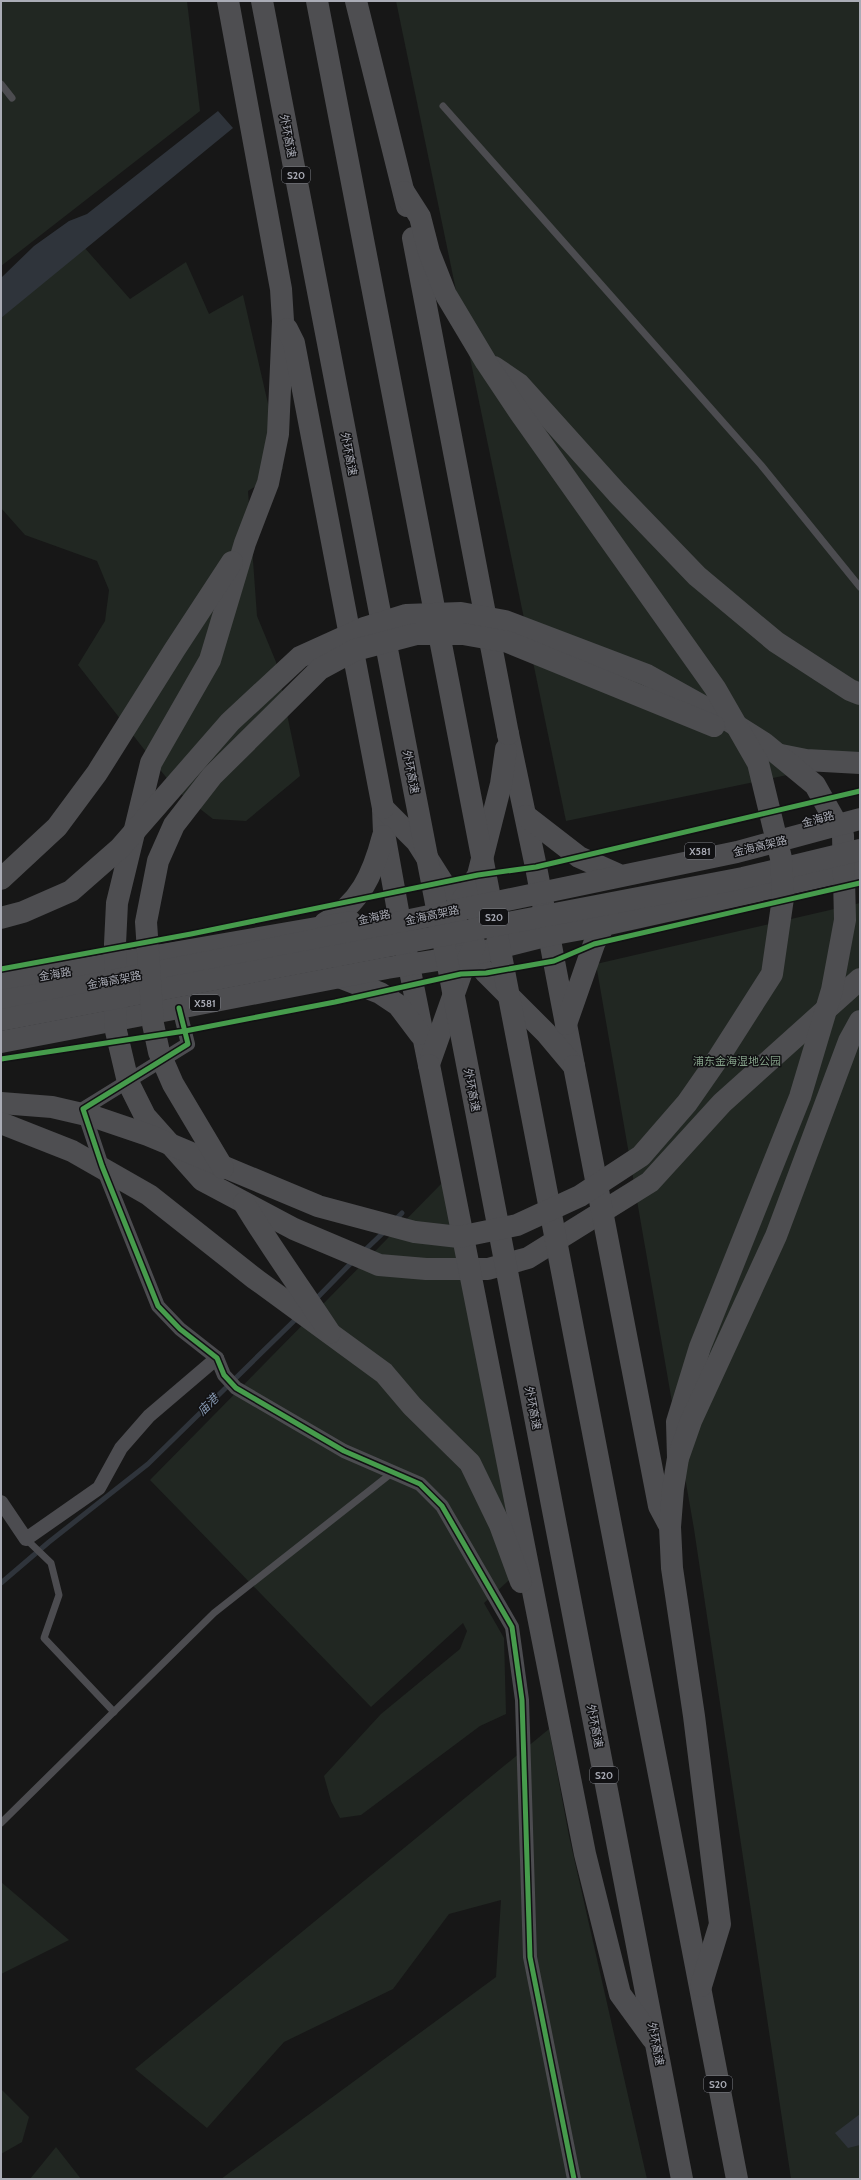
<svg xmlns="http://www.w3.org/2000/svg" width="861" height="2180" viewBox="0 0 861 2180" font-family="Cabin,'Noto Sans SC',sans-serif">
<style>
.green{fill:#212722}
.water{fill:#2f343b}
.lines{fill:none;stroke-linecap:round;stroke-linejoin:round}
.stream{stroke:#2f343b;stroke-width:5}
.lane{stroke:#4c4c50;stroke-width:7}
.street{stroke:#4c4c50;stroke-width:14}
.primary{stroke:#4e4e51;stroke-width:22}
.highway{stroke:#4e4e51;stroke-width:22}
.cycleway-casing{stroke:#111113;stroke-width:8}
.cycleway{stroke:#469c4c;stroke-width:5}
.labels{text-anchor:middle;stroke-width:3;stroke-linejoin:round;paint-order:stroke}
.shield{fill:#111113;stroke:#7c7e85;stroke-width:1}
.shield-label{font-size:10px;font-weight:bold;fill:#aaacb6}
.street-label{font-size:11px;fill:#aaacb6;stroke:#111113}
.park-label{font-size:11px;fill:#839f87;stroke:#111113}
.water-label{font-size:12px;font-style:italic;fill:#8496ae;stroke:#111113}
</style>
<rect width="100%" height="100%" fill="#171717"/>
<g class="green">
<path d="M1,1H187L200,111L1,266Z"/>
<path d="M396,1H860V760L566,821Z"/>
<path d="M83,246L130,299L186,262L209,314L243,295L283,469L248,491L257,616L276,662L300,776L246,821L213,819L176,790L78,665L105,621L109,590L97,561L25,535L1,508V313Z"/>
<path d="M860,903V2179H791L694,1529L596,964Z"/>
<path d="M445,1180L520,1570L484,1603L504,1638L506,1714L480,1726L361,1815L340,1818L331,1801L324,1776L381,1714L460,1649L467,1631L463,1623L371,1707L150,1480Z"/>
<path d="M549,1729L569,1836L647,2179H221L496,1977L501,1900L449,1914L393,1989L284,2042L207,2128L135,2069Z"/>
<path d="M1,1882L69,1940L1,1974Z"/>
<path d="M1,2089L29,2117L22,2142L1,2154Z"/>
<path d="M56,2147L81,2179H30Z"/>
</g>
<g class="water">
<path d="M218,111L233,128L1,318V278L34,246L69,221L87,214Z"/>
<path d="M860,2114V2145L848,2148L835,2133Z"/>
</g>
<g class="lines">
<g class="stream">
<path d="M394,1221L402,1213"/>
<path d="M363,1252L386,1230"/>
<path d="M315,1300L354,1260"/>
<path d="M1,1583L49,1542L148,1464L298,1317"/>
</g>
<g class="lane">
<path d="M1,84L12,98"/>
<path d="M443,106L761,465L860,587"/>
<path d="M26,1539L51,1563L59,1595L44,1638L114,1712"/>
<path d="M1,1823L214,1613L393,1472"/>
</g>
<g class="street">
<path d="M179,1008L188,1044L83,1109L102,1166L158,1306L180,1329L217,1358L224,1375L236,1388L344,1451L420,1484L442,1506L512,1627L522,1700L530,1957L574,2179"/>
<path d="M1,1502L26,1539L99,1488L121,1448L149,1416L217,1358"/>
</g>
<g class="primary">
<path d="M508,734L536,867L574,1066"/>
<path d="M383,808L384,833L398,911L429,1065"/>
<path d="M383,808L417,842L443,883L488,922L507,933"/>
<path d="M526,816L579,857L617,874"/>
<path d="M325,923C360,904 373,874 383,836"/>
<path d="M453,925L463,899L478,875L501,784L506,749"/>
<path d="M463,945L486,973L546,1033L572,1064"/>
<path d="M339,977L380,993L398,1005L420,1034"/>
<path d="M1,983L351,922"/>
<path d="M566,1024L594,944L604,925"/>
<path d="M1,1042L387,968L470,955L549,935L604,925L860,868"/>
<path d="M429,1064L461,974L475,945"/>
</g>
<g class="highway">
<path d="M228,1L281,289L283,321L278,434L268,483L245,543L210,660L151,763L117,903L115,944L116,1031L128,1082L145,1116L202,1180L294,1229L379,1265L426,1269H488L528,1258L650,1182L722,1103L860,979"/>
<path d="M262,1L682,2179"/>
<path d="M317,1L737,2179"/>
<path d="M356,1L407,206"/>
<path d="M413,238L508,734"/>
<path d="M287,329L294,343L383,808"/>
<path d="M494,367L519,384L617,493L697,576L776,642L850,690L860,694"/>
<path d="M781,755L806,760L860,763"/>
<path d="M1,879L57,827L97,773L175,649L232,562"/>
<path d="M1,918L23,912L71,891L120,848L230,722L300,657L364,628L406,615L461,613L505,621L647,675L726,719L764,743L815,785L843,835L845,920L832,990L800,1097L700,1347L677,1422L678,1458"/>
<path d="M1,1001L65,990L223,959L737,852L860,819"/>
<path d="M1,1020L743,878L860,850"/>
<path d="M429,1065L585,1854L620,1994L652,2038"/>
<path d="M574,1066L659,1506L668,1523"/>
<path d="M1,1103L52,1107L95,1117L148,1135L318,1206L415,1232L459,1237L517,1225L580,1196L641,1156L687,1103L719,1057L772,974L783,898L781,858L758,763L715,688L520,413L486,362L446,295L429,252L420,217L404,192"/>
<path d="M1,1123L72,1151L149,1195L254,1278L384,1373L412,1406L470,1463L500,1525L521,1582"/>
<path d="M223,1168L173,1084L159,1052L153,1024L146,922L158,861L174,825L212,776L320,669L355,650L416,634H463L508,642L714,726"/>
<path d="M244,1203C271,1248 302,1290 330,1333"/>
<path d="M701,1986L720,1924L694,1716L672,1568L670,1527L673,1489L678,1458L691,1421L776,1236L849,1041L860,1021"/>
</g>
<g class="cycleway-casing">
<g id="cycleway">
<path d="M1,969L191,934L478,875L536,867L860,791"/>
<path d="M179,1008L188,1044L83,1109L102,1166L158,1306L180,1329L217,1358L224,1375L236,1388L344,1451L420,1484L442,1506L512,1627L522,1700L530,1957L574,2179"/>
<path d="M1,1059L185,1031L335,1002L461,974L486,973L554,961L594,944L860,883"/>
</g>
</g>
<use href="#cycleway" class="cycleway"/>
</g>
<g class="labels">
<g class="shield">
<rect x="282" y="167" width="28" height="16" rx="3"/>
<rect x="685" y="843" width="30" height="16" rx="3"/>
<rect x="480" y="909" width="28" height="16" rx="3"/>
<rect x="190" y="995" width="30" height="16" rx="3"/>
<rect x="590" y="1767" width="28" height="16" rx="3"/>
<rect x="704" y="2076" width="28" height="16" rx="3"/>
</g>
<g class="shield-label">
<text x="296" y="179">S20</text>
<text x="700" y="855">X581</text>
<text x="494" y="921">S20</text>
<text x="205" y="1007">X581</text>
<text x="604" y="1779">S20</text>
<text x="718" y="2088">S20</text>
</g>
<g class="street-label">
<text transform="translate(288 136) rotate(79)" y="4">外环高速</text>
<text transform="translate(349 454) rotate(79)" y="4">外环高速</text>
<text transform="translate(411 772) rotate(79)" y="4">外环高速</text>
<text transform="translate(818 819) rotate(-15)" y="4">金海路</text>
<text transform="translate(760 846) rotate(-14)" y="4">金海高架路</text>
<text transform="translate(432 915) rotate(-12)" y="4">金海高架路</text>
<text transform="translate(374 917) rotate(-13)" y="4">金海路</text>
<text transform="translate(55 974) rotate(-10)" y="4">金海路</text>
<text transform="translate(114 980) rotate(-11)" y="4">金海高架路</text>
<text transform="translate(472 1090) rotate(79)" y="4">外环高速</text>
<text transform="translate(533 1408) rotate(79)" y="4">外环高速</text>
<text transform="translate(595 1726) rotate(79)" y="4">外环高速</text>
<text transform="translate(656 2044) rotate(79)" y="4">外环高速</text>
</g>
<g class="park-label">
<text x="737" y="1065">浦东金海湿地公园</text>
</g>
<g class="water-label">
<text transform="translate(208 1405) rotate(-45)" y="4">庙港</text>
</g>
</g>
<rect width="861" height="2180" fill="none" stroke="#aaacb6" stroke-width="4"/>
</svg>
